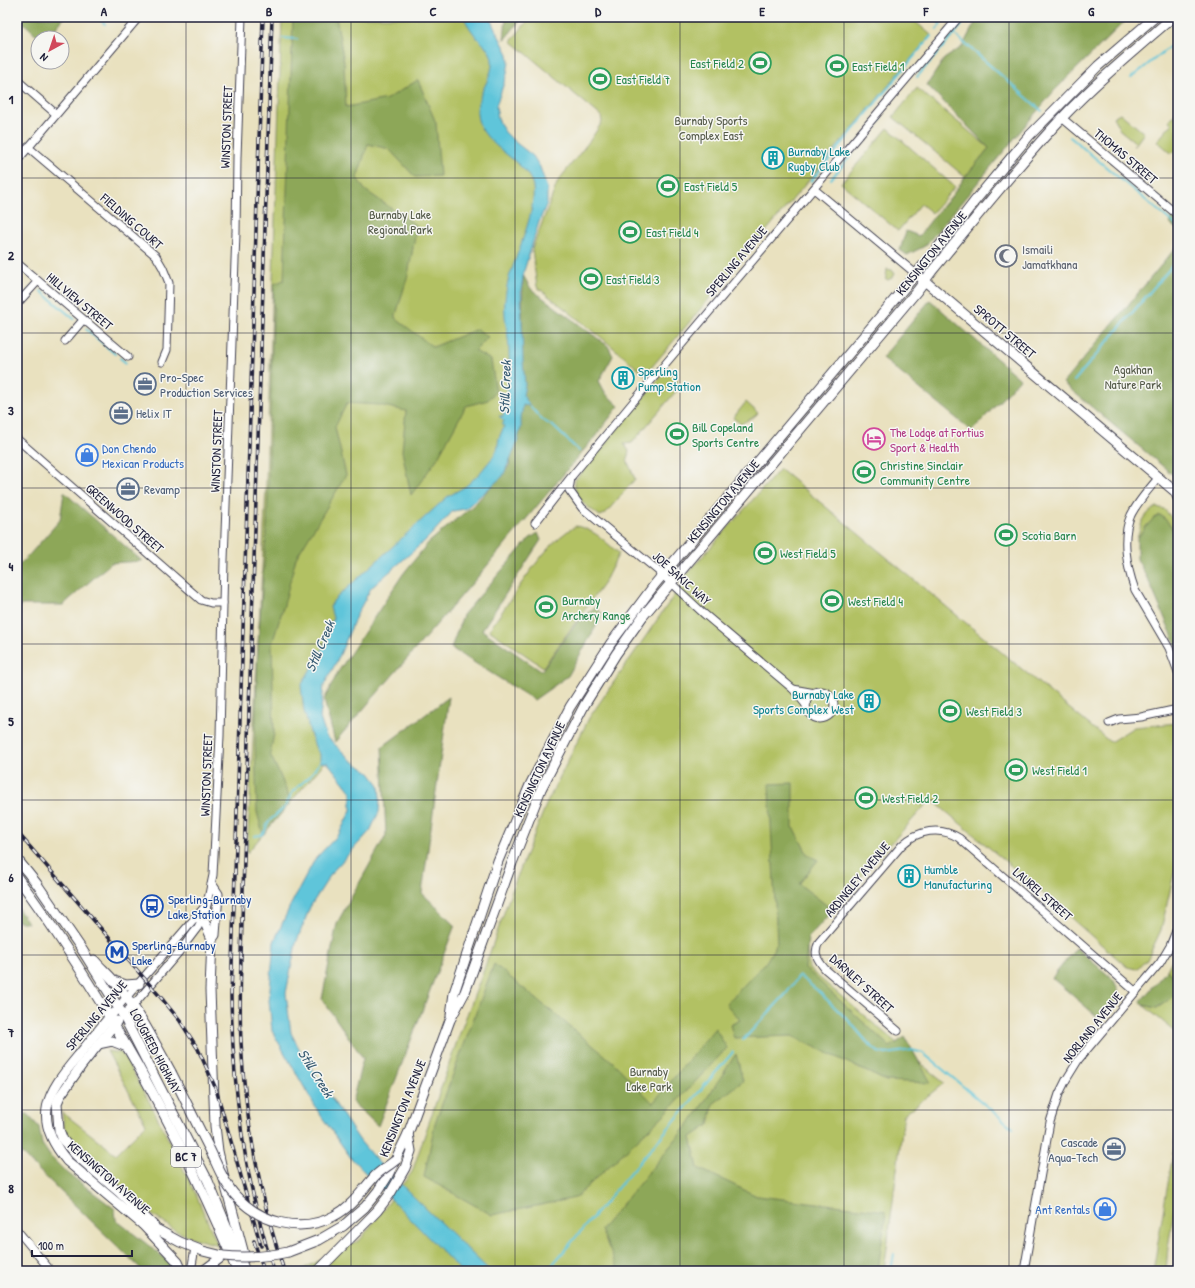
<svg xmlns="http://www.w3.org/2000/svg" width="1195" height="1288" viewBox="0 0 1195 1288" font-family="'Patrick Hand',sans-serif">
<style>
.green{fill:#b2c163;stroke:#6a724f}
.forest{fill:#8da759;stroke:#58644a}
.water{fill:#5ec5da;stroke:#40748a}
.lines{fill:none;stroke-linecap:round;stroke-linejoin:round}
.stream{stroke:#5ec5da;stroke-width:2}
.minor-casing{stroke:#403f4f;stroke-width:9}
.major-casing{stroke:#403f4f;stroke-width:11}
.highway-casing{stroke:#403f4f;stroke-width:12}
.minor{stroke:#fff;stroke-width:7}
.major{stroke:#fff;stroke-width:9}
.highway{stroke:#fff;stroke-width:10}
.rail-casing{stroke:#22223b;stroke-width:3.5}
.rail{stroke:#f6f6f2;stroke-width:2;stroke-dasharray:6;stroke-linecap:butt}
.major-bridge-casing{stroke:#403f4f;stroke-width:11;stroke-linecap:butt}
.major-bridge{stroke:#fff;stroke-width:9}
.grid{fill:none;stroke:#22223b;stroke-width:1;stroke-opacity:0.55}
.labels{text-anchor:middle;stroke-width:3;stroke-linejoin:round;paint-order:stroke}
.shield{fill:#f6f6f2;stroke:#626272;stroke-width:1}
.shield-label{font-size:12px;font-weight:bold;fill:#22223b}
.leisure-label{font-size:13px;fill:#27864d;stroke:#f6f6f2;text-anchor:start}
.park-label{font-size:13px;fill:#545a49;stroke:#f6f6f2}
.street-label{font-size:13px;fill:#22223b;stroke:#f6f6f2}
.culture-label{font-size:13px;fill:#0d838f;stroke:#f6f6f2;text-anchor:start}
.worship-label{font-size:13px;fill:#5b616d;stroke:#f6f6f2;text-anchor:start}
.service-label{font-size:13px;fill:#4e5e75;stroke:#f6f6f2;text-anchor:start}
.hotel-label{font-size:13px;fill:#b23c85;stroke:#f6f6f2;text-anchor:start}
.shop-label{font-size:13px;fill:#366cbe;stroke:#f6f6f2;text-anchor:start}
.transit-label{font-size:13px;fill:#164399;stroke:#f6f6f2;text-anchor:start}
.water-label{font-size:14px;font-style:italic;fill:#375b73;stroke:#f6f6f2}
.neatline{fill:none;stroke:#22223b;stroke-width:1.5}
.grid-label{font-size:13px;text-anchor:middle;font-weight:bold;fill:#22223b}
</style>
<rect width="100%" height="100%" fill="#f6f6f2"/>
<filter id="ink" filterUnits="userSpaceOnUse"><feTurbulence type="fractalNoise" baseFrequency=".025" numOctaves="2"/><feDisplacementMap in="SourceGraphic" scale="8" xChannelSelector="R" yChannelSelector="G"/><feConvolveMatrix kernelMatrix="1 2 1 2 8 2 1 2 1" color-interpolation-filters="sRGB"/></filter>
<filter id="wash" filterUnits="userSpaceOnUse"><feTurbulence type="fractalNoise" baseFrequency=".012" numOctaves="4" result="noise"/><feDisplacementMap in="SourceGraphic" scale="16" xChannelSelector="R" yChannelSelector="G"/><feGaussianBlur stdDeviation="0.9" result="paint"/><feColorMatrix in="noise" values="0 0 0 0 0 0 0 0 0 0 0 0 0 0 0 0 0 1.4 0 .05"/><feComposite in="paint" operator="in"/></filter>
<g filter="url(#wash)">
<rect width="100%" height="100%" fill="#e9e1bf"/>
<g class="green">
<path d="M282,17H473L494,56L492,71L483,107L525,168L536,187L530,223L509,289L512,365L504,446L475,483L344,597L306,698L325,762L247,853L265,510Z"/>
<path d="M531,17H910L931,35L645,375L602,338L537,287L532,249L558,181L591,139L602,122L601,116L511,41Z"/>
<path d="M917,88L989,148L965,177L893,117Z"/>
<path d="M1178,110V160L1176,152L1171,153L1157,141L1172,124L1169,121Z"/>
<path d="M1120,113L1144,133L1135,145L1133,146L1136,143L1120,130L1113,117Z"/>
<path d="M888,128L955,187L932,213L921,204L898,231L841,183Z"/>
<path d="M887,269L892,270L895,274L893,277L888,280L885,278L886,277Z"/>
<path d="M667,369L677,377L678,389L632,443L624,444L629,451L627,460L635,479L605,514L600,516C586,505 573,499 575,480Z"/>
<path d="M746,402L758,413C753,419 747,420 741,424L733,418Z"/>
<path d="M780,469L1110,742L1134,727L1178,723V856L1161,930L1147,960L1136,969L1127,967L1017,871L931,799L806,938L809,969L944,1083L904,1115L884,1271H299L360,1240L412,1172L457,1041L482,975L513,887L546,805L589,718L684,581L686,575Z"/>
<path d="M1157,507L1164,509L1178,525V542C1175,531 1169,521 1160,515C1150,521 1143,529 1137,539C1141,524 1143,514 1157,507Z"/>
<path d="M576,526C587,528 599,535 607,543C611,546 614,550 619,553L604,583L543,667L489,630C500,615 510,600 521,584C537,562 552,539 576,526Z"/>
<path d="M1178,948V982L1167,970Z"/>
<path d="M1178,989V1034L1143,1005L1157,1008L1176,995Z"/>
<path d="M107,1051L122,1053L149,1101L193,1188L218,1245L196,1239L176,1231L155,1217L75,1149L65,1134L62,1112L116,1154L146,1124Z"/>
<path d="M1178,1124V1188L1168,1247L1166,1271H1153Z"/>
</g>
<g class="forest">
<path d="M17,17H65L47,38H40Z"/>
<path d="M293,17H336L344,62L346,107L387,99L418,80L436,123L440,176L415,177L389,149L368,144L357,178L365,190L417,226L408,275L395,318L433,347L477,329L488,337L475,351L491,360L496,391L488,400L466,406L437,459L411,495L402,451L406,411L379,405L347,403L335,427L346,475L321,517L296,558L284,605L272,644L274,734L270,754L280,775L291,802L263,835L257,812L255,745L258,646L267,524L274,284L284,280Z"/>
<path d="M506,17H523L504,40Z"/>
<path d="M978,17H1129L1054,91L925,246L907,255L900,250L906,231L919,236L935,215L951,197L965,177L989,148L927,85L944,59L962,47Z"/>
<path d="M1178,209V230L1169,223Z"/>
<path d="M1178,245V479L1063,383Z"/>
<path d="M523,275L531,289L608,346L613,356L599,381L606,394L619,406L594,438L476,579L335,742L324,700L338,672L403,574L428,543L476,503L509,466L520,414Z"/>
<path d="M930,300L1020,379L972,431L882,358Z"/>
<path d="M64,492L142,561L111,563L63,605H22L17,608V567L30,554L60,520Z"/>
<path d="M1160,515C1169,521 1175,531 1178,541V649L1150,584L1137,559V539L1143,530L1153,519Z"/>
<path d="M538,533L541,540L482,630L541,671L578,621L595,607L603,614L568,676L534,700L451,648L463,615L529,539Z"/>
<path d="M449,697L422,893L455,925L378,1126L352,1102L363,1058L322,999L337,923L386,835L382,747Z"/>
<path d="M793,783V827L808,855L818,860L799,884L833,910L808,938L805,968L890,1047L905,1037L931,1083L886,1081L792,1036L734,1038L730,1025L740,1020L726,1004L766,962L777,943L769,784Z"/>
<path d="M17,907L28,923L17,921Z"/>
<path d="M1076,948L1113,979L1118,989L1119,997L1100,1019L1052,978Z"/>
<path d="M494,964L613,1062L653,1103L715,1028L727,1048L664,1115L575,1198L492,1215L424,1177L435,1123Z"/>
<path d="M1167,970L1178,982L1176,995L1157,1008L1143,1005L1140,1002Z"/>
<path d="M736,1054L743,1081L713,1104L709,1125L691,1137L698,1168L757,1196L886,1211L878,1271H619L601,1230L695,1116Z"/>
<path d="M26,1113L39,1127L42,1144L50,1156L65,1171L115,1209L116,1220L170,1262V1271H143L22,1154L17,1158V1127Z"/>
</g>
<path class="water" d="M464,17H489L508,54L509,62L507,74L496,106L498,119L504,131L515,142L533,156L540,167L547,188V203L539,222L524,271L521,290L523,361L525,385L523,395L530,406L523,405L521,418V427L517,443L503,476L465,509L453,511L427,539L371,588L356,616L339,657L324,685L320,718L326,736L351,760L370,773L379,785L380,798L379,812L370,831L333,871L310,907L296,943L286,993L291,1033L302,1054L360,1141L376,1160L490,1271H461L351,1158L319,1113L272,1031L269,1000L274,942L290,906L315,859L339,834L351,810V792L328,763L320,762V754L316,749L311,736L304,711L301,686L325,644L333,618L330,607L334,600L447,497L466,486L479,474L493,457L497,450L499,438L504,426L502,425L504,421L499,416H503C508,394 510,374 509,352C509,340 506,328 505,316C504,306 505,296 507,286C508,280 510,274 512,269C520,246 536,209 533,187C530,163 488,149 479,123C470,98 494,81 492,60C491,50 483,44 477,38C472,31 467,25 464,17Z"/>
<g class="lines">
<g class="stream">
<path d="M97,17L105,24"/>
<path d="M933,17L941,24L937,29"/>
<path d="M966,21L969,17"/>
<path d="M953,33L1042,111"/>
<path d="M282,38L297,39"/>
<path d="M917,77L962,25"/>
<path d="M1131,78L1178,40"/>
<path d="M1070,137L1178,227"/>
<path d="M861,144L881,119"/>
<path d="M831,179L852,154"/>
<path d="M811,181L931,36"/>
<path d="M17,271L21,274"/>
<path d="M41,291L74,319"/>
<path d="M86,329L115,354"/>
<path d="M120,358L126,363"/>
<path d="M1074,381L1178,259"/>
<path d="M530,406L541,419L554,427L579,451"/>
<path d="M254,836L261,835L265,831L268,822L285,807L293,791L309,777L320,762"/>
<path d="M743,1040L786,994L799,976L817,990L850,1022L867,1042L878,1052L886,1054L912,1050L923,1053L1013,1128"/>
<path d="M547,1271L733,1052"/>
<path d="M891,1271L894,1254"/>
</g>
</g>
</g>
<g filter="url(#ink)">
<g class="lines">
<g class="minor-casing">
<g id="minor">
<path d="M17,80L56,114"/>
<path d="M1062,118L1174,212"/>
<path d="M28,147L156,256L163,268L169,283L167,350L162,362"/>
<path d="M17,161L139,17"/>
<path d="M814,189L916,274"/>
<path d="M17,263L128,357"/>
<path d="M17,304L38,281"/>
<path d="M65,341L83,320"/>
<path d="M17,439L201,600L211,603H223"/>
<path d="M1159,477C1149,489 1138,501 1131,515C1121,537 1127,568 1135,590L1169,648L1178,672"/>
<path d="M571,478L569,490L582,508L657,570L703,613L793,689L806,705"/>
<path d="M535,523L571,477L633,402L959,17"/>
<path d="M793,689L815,693"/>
<circle cx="820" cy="705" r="14"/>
<path d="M1109,723L1119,719L1141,717L1178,709"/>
<path d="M118,1007L207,904"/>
<path d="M123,1015L137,1001L179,952L198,927L206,911L207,904L213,875L220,736L224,560L236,233L237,157L242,17"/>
<path d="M898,1031L825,969C817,959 813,954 819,942L902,845C918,830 940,826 959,838L1136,992"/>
<path d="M17,1230L51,1271"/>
<path d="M191,1271L195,1248"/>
<path d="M1024,1271L1050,1122L1059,1094L1066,1080L1079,1059L1160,963L1170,946L1178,926"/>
</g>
</g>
<g class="major-casing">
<g id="major">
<path d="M920,277L1178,494"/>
<path d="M17,859L37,884L81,948L123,1015L208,1181L245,1271"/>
<path d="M17,877C62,938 101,1001 138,1066C175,1133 209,1200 237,1271"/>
<path d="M212,885L218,894L215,935L212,939L210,990L215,1126L218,1151L226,1187L245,1258"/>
<path d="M196,916L205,923L212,939"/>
<path d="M94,960C100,967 107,973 113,980C137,1007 154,1041 171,1072"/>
<path d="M114,981L126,985L139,984"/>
<path d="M113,1013C101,1027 90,1041 78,1056C47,1093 31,1118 67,1161L142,1224L158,1230L180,1242L203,1251L223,1256"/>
<path d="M451,1015L454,993L498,861L530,785L570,707L611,643L655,584L916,274L954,228L974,202L1029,136L1098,66L1155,17"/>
<path d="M117,1021L81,1066L60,1096L57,1103L59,1130L63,1140L76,1155L119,1192L154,1226"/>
<path d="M98,1044L112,1041L127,1047"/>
<path d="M143,1225L178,1262L182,1271"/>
<path d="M288,1252L319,1240L343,1226L365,1207L378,1191L387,1177L408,1134L450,1020L465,992L512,863L541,789L585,704L616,654L643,616L917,291L932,271C974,220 1016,167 1061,119C1096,82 1135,50 1173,17"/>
<path d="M203,1271L223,1256"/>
<path d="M318,1271L377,1211L390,1194L405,1168L411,1151L408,1134"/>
</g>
</g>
<g class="highway-casing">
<path id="highway" d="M1176,492L1178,497"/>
</g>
<use href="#minor" class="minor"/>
<use href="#major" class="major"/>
<use href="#highway" class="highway"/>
<g class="rail-casing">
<g id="rail">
<path d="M263,17L231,996C233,1093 244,1178 274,1271"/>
<path d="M272,17L242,921C241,962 239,1002 241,1042C245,1120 260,1197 284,1271"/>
<path d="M17,832L163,1000L180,1021L198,1049L216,1089L261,1246"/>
<path d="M254,1241L264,1271"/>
</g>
</g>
<use href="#rail" class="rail"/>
<g class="major-bridge-casing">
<g id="major-bridge">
<path d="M171,1072C184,1097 196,1123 209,1148C217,1164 223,1182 235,1195C260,1223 301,1234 334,1216C352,1207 362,1190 375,1176C381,1170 390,1165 397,1159"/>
<path d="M223,1256C246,1258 266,1257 288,1252"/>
</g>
</g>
<use href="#major-bridge" class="major-bridge"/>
</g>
</g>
<path class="grid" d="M186,17V1271M351,17V1271M515,17V1271M680,17V1271M844,17V1271M1009,17V1271M17,178H1178M17,333H1178M17,488H1178M17,644H1178M17,800H1178M17,955H1178M17,1110H1178"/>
<defs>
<g id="stadium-ring" transform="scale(1.15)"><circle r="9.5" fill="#f6f6f2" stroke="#2e9e5b" stroke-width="1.5"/><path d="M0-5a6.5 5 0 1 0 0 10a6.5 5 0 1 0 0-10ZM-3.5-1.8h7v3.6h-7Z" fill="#2e9e5b"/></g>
<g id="building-ring" transform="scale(1.15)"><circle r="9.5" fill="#f6f6f2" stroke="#0f9aa8" stroke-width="1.5"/><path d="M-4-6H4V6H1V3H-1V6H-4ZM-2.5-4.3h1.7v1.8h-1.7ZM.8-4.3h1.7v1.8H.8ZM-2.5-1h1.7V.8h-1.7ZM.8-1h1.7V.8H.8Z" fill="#0f9aa8"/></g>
<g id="mosque-ring" transform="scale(1.15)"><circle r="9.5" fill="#f6f6f2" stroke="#6b7280" stroke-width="1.5"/><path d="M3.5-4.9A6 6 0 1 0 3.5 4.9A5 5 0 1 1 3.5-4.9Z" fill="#6b7280"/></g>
<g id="office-ring" transform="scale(1.15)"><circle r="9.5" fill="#f6f6f2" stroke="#5c6f8a" stroke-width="1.5"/><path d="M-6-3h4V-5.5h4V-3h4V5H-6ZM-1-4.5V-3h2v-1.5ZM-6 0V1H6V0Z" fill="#5c6f8a"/></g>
<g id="hotel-ring" transform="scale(1.15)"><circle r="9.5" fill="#f6f6f2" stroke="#d1479c" stroke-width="1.5"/><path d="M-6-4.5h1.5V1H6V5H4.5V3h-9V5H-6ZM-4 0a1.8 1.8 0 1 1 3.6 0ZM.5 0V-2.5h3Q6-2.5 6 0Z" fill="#d1479c"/></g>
<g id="shop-ring" transform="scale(1.15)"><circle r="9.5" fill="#f6f6f2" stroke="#3f7fe0" stroke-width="1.5"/><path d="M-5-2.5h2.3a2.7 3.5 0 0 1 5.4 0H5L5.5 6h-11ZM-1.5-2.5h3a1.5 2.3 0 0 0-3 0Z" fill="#3f7fe0"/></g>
<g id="bus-ring" transform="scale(1.15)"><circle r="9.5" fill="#f6f6f2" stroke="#1a4fb4" stroke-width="1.5"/><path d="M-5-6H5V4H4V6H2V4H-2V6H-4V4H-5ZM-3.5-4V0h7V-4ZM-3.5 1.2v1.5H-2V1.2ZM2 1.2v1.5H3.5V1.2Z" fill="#1a4fb4"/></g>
<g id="metro-ring" transform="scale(1.15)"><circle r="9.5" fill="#f6f6f2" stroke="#1a4fb4" stroke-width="1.5"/><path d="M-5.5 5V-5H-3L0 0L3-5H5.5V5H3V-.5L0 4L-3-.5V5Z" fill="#1a4fb4"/></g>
</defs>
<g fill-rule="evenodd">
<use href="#stadium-ring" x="760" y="63"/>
<use href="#stadium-ring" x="837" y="66"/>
<use href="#stadium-ring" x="600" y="79"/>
<use href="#building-ring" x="773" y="158"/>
<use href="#stadium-ring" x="668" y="186"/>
<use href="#stadium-ring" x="630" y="232"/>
<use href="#mosque-ring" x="1006" y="256"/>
<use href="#stadium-ring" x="591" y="279"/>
<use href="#building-ring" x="623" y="378"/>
<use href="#office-ring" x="145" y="384"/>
<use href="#office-ring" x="121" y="413"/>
<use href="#stadium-ring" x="677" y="434"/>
<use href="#hotel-ring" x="874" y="439"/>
<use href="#shop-ring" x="87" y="455"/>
<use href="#stadium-ring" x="864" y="472"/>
<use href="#office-ring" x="128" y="489"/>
<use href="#stadium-ring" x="1006" y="535"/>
<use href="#stadium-ring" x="765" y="553"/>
<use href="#stadium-ring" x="832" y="601"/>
<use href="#stadium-ring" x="546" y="607"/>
<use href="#building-ring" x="869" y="701"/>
<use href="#stadium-ring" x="950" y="711"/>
<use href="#stadium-ring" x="1016" y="770"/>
<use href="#stadium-ring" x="866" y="798"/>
<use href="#building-ring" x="909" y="876"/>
<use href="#bus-ring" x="152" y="906"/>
<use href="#metro-ring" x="117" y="952"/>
<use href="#office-ring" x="1114" y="1149"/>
<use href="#shop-ring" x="1105" y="1209"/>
</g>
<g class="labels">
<rect class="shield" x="171" y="1147" width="30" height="20" rx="3"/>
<g class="shield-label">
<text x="186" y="1161">BC 7</text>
</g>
<g class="leisure-label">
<text x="744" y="68" text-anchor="end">East Field 2</text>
<text x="852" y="71">East Field 1</text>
<text x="616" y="84">East Field 7</text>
<text x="684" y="191">East Field 5</text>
<text x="646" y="237">East Field 4</text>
<text x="606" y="284">East Field 3</text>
<text x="692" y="432">Bill Copeland<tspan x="692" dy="15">Sports Centre</tspan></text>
<text x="880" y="470">Christine Sinclair<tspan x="880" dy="15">Community Centre</tspan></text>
<text x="1022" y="540">Scotia Barn</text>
<text x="780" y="558">West Field 5</text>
<text x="562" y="605">Burnaby<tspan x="562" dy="15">Archery Range</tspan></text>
<text x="848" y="606">West Field 4</text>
<text x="966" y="716">West Field 3</text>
<text x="1032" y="775">West Field 1</text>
<text x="882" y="803">West Field 2</text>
</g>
<g class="park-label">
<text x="711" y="125">Burnaby Sports<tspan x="711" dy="15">Complex East</tspan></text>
<text x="400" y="219">Burnaby Lake<tspan x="400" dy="15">Regional Park</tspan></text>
<text x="1133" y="374">Agakhan<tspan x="1133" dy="15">Nature Park</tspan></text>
<text x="649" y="1076">Burnaby<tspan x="649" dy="15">Lake Park</tspan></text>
</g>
<g class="street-label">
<text transform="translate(226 127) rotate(-88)" y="5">WINSTON STREET</text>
<text transform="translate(1126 156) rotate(40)" y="5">THOMAS STREET</text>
<text transform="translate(132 221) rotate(41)" y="5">FIELDING COURT</text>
<text transform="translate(931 253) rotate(-51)" y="5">KENSINGTON AVENUE</text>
<text transform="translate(736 261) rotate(-50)" y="5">SPERLING AVENUE</text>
<text transform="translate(80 301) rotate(40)" y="5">HILLVIEW STREET</text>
<text transform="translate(1005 331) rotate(40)" y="5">SPROTT STREET</text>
<text transform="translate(216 451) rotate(-88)" y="5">WINSTON STREET</text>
<text transform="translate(723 501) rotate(-50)" y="5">KENSINGTON AVENUE</text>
<text transform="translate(125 518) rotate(41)" y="5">GREENWOOD STREET</text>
<text transform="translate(682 578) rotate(42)" y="5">JOE SAKIC WAY</text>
<text transform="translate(539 769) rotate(-65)" y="5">KENSINGTON AVENUE</text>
<text transform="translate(206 775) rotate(-88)" y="5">WINSTON STREET</text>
<text transform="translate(857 879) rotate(-50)" y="5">ARDINGLEY AVENUE</text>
<text transform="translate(1043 894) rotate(41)" y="5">LAUREL STREET</text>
<text transform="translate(862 983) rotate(42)" y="5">DARNLEY STREET</text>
<text transform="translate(96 1015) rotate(-50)" y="5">SPERLING AVENUE</text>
<text transform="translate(1092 1027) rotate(-51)" y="5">NORLAND AVENUE</text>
<text transform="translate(156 1051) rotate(62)" y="5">LOUGHEED HIGHWAY</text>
<text transform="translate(402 1108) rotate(-68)" y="5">KENSINGTON AVENUE</text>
<text transform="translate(109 1177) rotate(41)" y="5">KENSINGTON AVENUE</text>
</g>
<g class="culture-label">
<text x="788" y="156">Burnaby Lake<tspan x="788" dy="15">Rugby Club</tspan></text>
<text x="638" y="376">Sperling<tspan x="638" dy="15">Pump Station</tspan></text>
<text x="854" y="699" text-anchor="end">Burnaby Lake<tspan x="854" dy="15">Sports Complex West</tspan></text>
<text x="924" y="874">Humble<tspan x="924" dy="15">Manufacturing</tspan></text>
</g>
<g class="worship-label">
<text x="1022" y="254">Ismaili<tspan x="1022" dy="15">Jamatkhana</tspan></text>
</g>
<g class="service-label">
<text x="160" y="382">Pro-Spec<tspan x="160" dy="15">Production Services</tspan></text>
<text x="136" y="418">Helix IT</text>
<text x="144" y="494">Revamp</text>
<text x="1098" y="1147" text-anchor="end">Cascade<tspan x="1098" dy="15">Aqua-Tech</tspan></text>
</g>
<g class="hotel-label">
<text x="890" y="437">The Lodge at Fortius<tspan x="890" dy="15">Sport &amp; Health</tspan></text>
</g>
<g class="shop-label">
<text x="102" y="453">Don Chendo<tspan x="102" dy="15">Mexican Products</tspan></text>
<text x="1090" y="1214" text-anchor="end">Ant Rentals</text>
</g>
<g class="transit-label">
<text x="168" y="904">Sperling-Burnaby<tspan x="168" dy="15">Lake Station</tspan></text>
<text x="132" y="950">Sperling–Burnaby<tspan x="132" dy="15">Lake</tspan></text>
</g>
<g class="water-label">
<text transform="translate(505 387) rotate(-88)" y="5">Still Creek</text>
<text transform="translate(320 646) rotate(-67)" y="5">Still Creek</text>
<text transform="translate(316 1073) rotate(58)" y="5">Still Creek</text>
</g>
</g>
<rect width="1195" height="1288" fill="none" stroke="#f6f6f2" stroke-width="44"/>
<g transform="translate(50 50) rotate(220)"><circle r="19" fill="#f6f6f2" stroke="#a1a1a9"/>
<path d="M0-3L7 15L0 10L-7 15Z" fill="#d1495b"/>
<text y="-6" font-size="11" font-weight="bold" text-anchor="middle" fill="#22223b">N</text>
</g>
<path d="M32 1250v6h100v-6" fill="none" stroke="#22223b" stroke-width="2"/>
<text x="38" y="1250" font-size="12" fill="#22223b" stroke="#f6f6f2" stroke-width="3" paint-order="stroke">100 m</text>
<rect x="22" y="22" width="1151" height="1244" class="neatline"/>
<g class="grid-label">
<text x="104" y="16">A</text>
<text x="269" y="16">B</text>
<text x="433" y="16">C</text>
<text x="598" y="16">D</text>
<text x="762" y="16">E</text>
<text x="926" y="16">F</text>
<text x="1091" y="16">G</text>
<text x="11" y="104">1</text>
<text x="11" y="260">2</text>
<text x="11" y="415">3</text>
<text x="11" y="571">4</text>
<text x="11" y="726">5</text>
<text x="11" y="882">6</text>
<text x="11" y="1037">7</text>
<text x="11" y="1193">8</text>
</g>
</svg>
